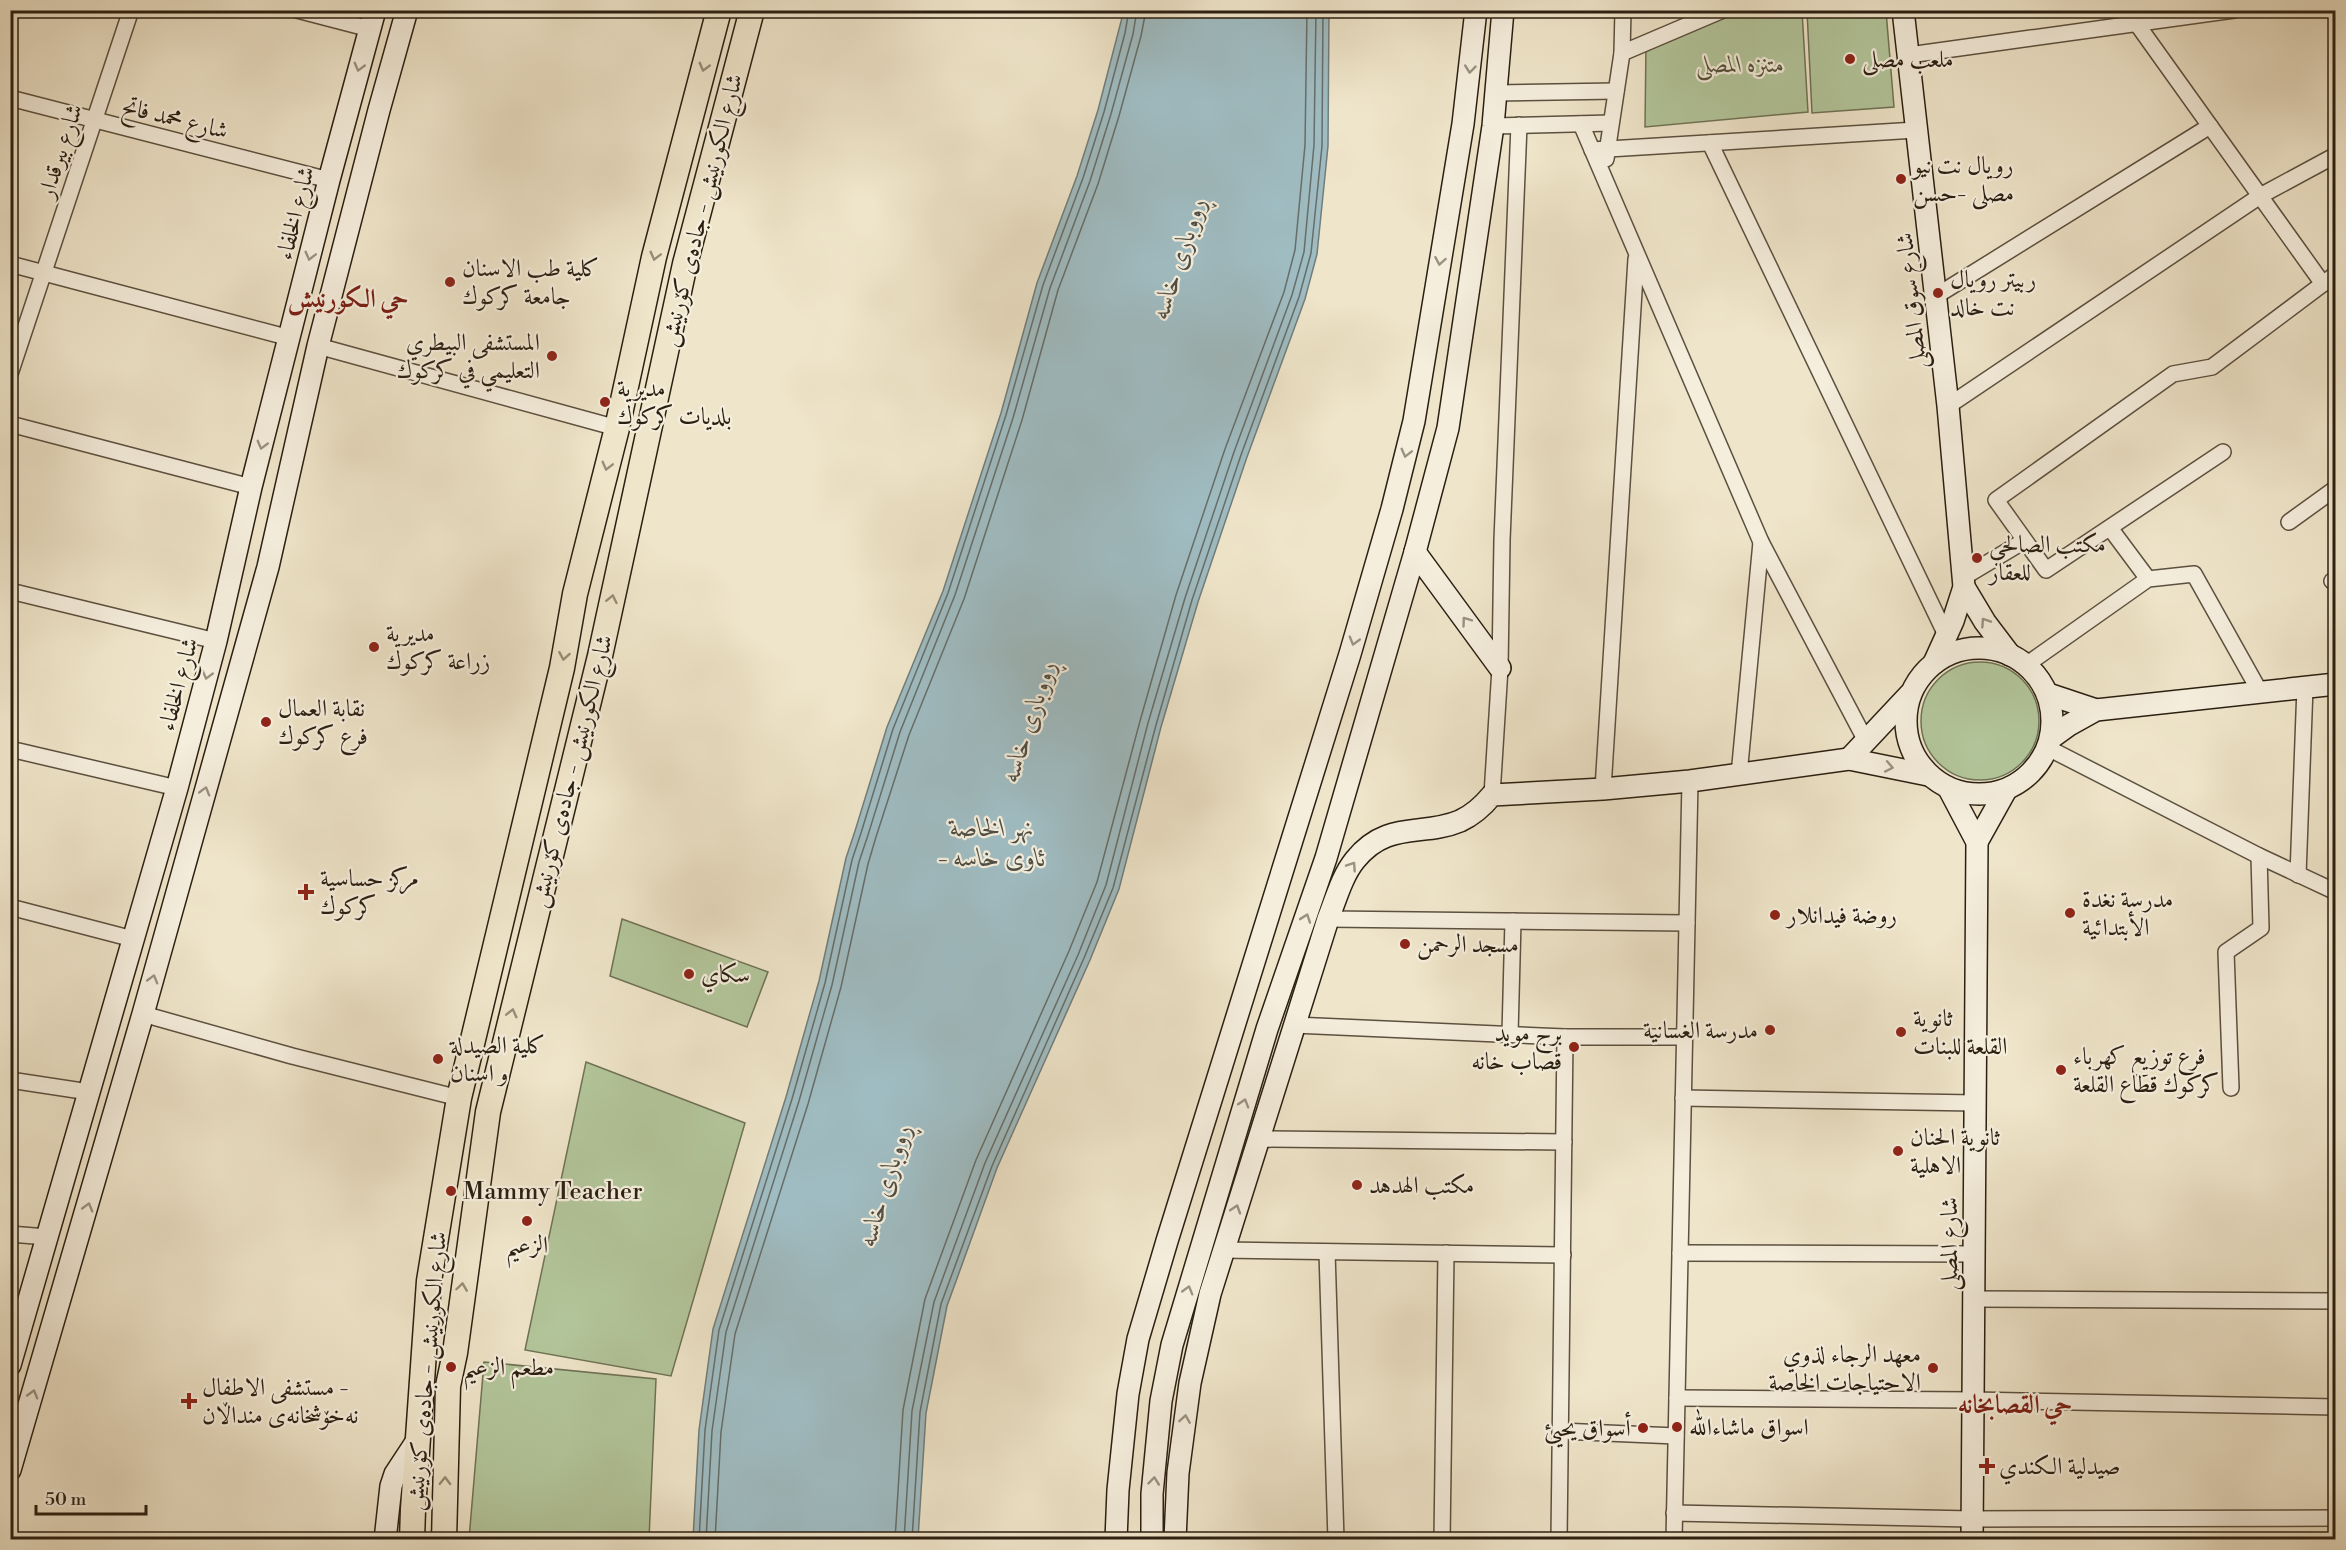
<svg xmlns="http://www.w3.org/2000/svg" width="2346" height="1550" viewBox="0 0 2346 1550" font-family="'Libre Bodoni',Amiri,serif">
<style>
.green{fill:#b3c69b;stroke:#6f7256;stroke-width:1.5}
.water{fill:#9fbcc2;stroke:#717d7b;stroke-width:1.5}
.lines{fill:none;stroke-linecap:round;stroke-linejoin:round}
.shore{stroke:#656e6a;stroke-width:1.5}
.street-casing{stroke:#5c503f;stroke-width:18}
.secondary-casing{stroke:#2b1f11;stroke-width:24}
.primary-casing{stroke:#2b1f11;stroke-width:27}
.street{stroke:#f5eedd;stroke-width:15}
.secondary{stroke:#f5eedd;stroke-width:21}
.primary{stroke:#efe5ca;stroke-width:24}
.oneway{stroke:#9a9181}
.oneway2{stroke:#978c77}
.poi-dot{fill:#8f2418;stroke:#f5eedd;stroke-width:2}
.labels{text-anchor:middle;stroke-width:4.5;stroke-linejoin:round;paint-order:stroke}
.poi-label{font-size:24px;fill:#2b1f11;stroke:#f5eedd;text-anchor:start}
.park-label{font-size:24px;font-style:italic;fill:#54513a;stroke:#f5eedd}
.street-label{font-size:24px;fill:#2b1f11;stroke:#f5eedd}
.water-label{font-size:26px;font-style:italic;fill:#4e4e46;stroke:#f5eedd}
.neighbourhood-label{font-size:26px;font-weight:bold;fill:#7a1f14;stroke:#f5eedd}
</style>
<rect width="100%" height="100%" fill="#efe5ca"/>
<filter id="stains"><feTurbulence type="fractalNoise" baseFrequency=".00333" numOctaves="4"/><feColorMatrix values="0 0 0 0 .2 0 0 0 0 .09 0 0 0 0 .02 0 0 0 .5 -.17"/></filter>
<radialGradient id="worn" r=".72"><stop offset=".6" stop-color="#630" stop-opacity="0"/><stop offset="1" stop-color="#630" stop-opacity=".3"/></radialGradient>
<g class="green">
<path d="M1730,11H1802L1808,112L1645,127L1646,44Z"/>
<path d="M1807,11H1886L1894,107L1812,113Z"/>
<circle cx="1980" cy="721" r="59"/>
<path d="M622,919L768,972L747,1027L610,976Z"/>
<path d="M586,1062L745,1123L671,1376L525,1350Z"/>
<path d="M484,1362L656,1379L649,1539H469Z"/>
</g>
<path class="water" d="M1124,10L1329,11L1328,146L1317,254L1305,299L1247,457L1198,602L1161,727L1119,889L1090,960L997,1168L947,1306L926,1413L918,1539H693L699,1430L713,1329L786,1097L819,981L846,858L855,831L887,727L943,591L1001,413L1037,283L1077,176L1098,110Z"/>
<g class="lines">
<g class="shore">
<path d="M699,1540L705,1430L719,1330L792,1099L825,983L852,860L861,833L893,729L948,593L1006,415L1043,285L1083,178L1104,112L1125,33L1129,10"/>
<path d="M706,1540L712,1431L726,1332L799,1101L832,985L859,862L868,835L900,732L955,595L1013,418L1050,288L1090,181L1111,114L1133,34L1137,10"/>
<path d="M715,1540L721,1432L735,1334L808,1104L841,987L868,864L876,837L909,735L964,599L1022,420L1058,290L1098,184L1119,116L1141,36L1146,10"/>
<path d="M895,1540L903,1410L925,1299L976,1160L1069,951L1097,882L1140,721L1176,595L1225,449L1284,292L1295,250L1305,145L1307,10"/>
<path d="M904,1540L912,1411L934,1302L985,1163L1078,955L1106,885L1148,723L1185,598L1234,452L1292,295L1304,252L1314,145L1316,10"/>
<path d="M912,1540L920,1412L941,1304L992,1166L1084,958L1113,888L1156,725L1192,600L1241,455L1299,297L1311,253L1322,146L1323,10"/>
</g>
<g class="street-casing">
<g id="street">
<path d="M297,10L370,29"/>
<path d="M2137,24L2323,284"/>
<path d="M1622,53L1723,10"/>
<path d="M1909,55L2234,10"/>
<path d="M1496,93L1616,91"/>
<path d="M10,98L329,180"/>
<path d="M1581,124L1761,542L1866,741"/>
<path d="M1493,126L1611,123"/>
<path d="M1710,143L1947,637"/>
<path d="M1592,150L1916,130"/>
<path d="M1606,159L1622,53L1623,10"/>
<path d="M10,264L290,338"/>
<path d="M1936,296L2210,126"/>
<path d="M318,346L617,428"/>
<path d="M10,374L131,10"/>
<path d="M1948,406L2260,196L2336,155"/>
<path d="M10,424L251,487"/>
<path d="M2223,452L2046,570L1996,500L2173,374L2212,367L2336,274"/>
<path d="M2289,522L2336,488"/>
<path d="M2110,528L2148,579"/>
<path d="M1964,577L2024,541"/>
<path d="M2332,581L2336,579"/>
<path d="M10,591L216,641"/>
<path d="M2026,665L2148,579L2194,574L2260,692"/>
<path d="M2048,748L2259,856L2336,892"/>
<path d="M10,749L177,788"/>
<path d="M1739,775L1761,542"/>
<path d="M1603,789L1636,259"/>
<path d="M1492,795L1500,668L1502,540L1519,125"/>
<path d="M2298,875L2305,687"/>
<path d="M10,907L133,939"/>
<path d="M1328,919L1687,923"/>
<path d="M143,1014L292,1056L459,1098"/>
<path d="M1294,1025L1565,1037H1684"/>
<path d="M1510,1034L1513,921"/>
<path d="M10,1080L89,1092"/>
<path d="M2231,1088L2226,952L2261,928L2259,856"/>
<path d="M1683,1098L1975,1103"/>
<path d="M1259,1139L1564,1142"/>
<path d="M10,1234L47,1237"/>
<path d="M1223,1250L1563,1255"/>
<path d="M1327,1252L1336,1540"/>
<path d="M1680,1253L1974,1254"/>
<path d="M1974,1299L2336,1301"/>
<path d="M1677,1398L1973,1400L2336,1407"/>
<path d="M1560,1431L1676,1436"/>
<path d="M1674,1513L1972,1519L2336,1518"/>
<path d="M1442,1540L1446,1253"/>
<path d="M1559,1540L1565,1037"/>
<path d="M1674,1540L1690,781"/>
</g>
</g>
<g class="secondary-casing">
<g id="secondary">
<path d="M1903,10L1948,406L1964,587L1953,621L1934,663"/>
<path d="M1415,552L1500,668"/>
<path d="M1964,587L1985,622L2010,655"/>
<circle cx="1979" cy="721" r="73"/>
<path d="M2048,694L2096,710"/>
<path d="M2051,738L2069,725L2096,710L2336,684"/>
<path d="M1849,759L1910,694"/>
<path d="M1949,789L1977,842L1972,1540"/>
<path d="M1977,842L2006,790"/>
<path d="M10,1365L177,788L216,641L251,487L329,180L375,10"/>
<path d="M10,1470L143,1014L268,567L318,346L379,110L407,10"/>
<path d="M385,1540L391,1486L395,1474L418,1439"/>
<path d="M1116,1540L1118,1490L1128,1394L1138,1339L1167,1241L1350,654L1392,509L1414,421L1463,124L1476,10"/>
<path d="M1152,1540V1494L1161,1401L1172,1345L1267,1029L1326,858L1415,552L1448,428L1493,126L1503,10"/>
<path d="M1175,1540L1178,1473L1190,1383L1210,1294L1328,919C1336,899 1342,876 1355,860C1387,820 1422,837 1460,821C1473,815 1483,806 1492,795L1603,789L1690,781L1849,759L1928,775"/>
</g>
</g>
<g class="primary-casing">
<g id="primary">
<path d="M412,1540L413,1509L429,1281L459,1098L562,668L575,594L617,428L654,257L719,10"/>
<path d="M444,1540L448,1386L455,1353L488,1112L600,656L685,264L752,10"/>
</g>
</g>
<use href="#street" class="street"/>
<use href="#secondary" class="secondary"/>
<use href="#primary" class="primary"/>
</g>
<defs><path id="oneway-chevron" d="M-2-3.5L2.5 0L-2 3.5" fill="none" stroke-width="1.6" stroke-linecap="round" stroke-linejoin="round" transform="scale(1.5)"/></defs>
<g class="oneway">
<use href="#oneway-chevron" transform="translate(359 67) rotate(105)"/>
<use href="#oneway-chevron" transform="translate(1470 69) rotate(96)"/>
<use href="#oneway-chevron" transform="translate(310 256) rotate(104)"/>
<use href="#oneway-chevron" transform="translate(1440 261) rotate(100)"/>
<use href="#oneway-chevron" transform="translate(262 445) rotate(105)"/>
<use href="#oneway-chevron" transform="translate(1406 453) rotate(104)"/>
<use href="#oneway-chevron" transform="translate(1466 621) rotate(-126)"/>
<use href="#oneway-chevron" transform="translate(1985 622) rotate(-124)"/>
<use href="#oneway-chevron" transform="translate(1354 641) rotate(106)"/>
<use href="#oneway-chevron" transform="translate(207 675) rotate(105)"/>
<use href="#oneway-chevron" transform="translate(1889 767) rotate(11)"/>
<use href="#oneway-chevron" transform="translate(205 791) rotate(-74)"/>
<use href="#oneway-chevron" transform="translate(1352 866) rotate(-56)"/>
<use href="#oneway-chevron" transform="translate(1306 918) rotate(-71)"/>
<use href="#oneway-chevron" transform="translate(153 979) rotate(-74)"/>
<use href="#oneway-chevron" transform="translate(1244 1103) rotate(-73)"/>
<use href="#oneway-chevron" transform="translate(88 1207) rotate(-74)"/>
<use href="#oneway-chevron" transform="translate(1236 1209) rotate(-72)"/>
<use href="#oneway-chevron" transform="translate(1188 1290) rotate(-74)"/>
<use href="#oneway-chevron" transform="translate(33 1394) rotate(-74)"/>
<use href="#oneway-chevron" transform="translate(1185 1419) rotate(-81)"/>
<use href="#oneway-chevron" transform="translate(1154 1481) rotate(-84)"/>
</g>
<g class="oneway2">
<use href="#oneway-chevron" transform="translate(704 67) rotate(105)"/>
<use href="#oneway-chevron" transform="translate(655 256) rotate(104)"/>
<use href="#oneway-chevron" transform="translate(607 466) rotate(104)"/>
<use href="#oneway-chevron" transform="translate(612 599) rotate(-78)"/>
<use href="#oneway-chevron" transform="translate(564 656) rotate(100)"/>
<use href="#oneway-chevron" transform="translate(512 1013) rotate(-76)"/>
<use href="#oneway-chevron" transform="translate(462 1287) rotate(-82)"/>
<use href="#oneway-chevron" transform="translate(445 1481) rotate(-89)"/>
</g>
<g class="poi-dot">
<circle cx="1850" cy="59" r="6"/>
<circle cx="1901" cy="179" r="6"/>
<circle cx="450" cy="282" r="6"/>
<circle cx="1938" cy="293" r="6"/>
<circle cx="552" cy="356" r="6"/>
<circle cx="605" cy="402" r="6"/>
<circle cx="1977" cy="558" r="6"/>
<circle cx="374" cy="647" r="6"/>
<circle cx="266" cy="722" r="6"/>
<path d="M303 883h6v6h6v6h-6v6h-6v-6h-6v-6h6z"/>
<circle cx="2070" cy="913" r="6"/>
<circle cx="1775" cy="915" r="6"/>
<circle cx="1405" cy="944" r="6"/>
<circle cx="689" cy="974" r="6"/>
<circle cx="1770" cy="1030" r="6"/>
<circle cx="1901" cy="1032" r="6"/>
<circle cx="1574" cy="1047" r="6"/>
<circle cx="438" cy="1059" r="6"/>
<circle cx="2061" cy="1070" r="6"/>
<circle cx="1898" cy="1151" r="6"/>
<circle cx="1357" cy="1185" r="6"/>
<circle cx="451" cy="1191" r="6"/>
<circle cx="527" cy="1221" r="6"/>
<circle cx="451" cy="1367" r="6"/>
<circle cx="1933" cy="1368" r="6"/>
<path d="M186 1392h6v6h6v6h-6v6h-6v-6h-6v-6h6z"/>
<circle cx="1677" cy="1427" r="6"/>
<circle cx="1643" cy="1428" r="6"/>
<path d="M1984 1457h6v6h6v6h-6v6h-6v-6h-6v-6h6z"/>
</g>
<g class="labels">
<g class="poi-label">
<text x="1862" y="67">ملعب مصلى</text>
<text x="1913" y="173">رويال نت نيو<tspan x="1913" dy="28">مصلى -حسن</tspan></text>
<text x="462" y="276">كلية طب الاسنان<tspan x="462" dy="28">جامعة كركوك</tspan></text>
<text x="1950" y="287">ربيتر رويال<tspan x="1950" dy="28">نت خالد</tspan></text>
<text x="540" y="350" text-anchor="end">المستشفى البيطري<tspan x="540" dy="28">التعليمي في كركوك</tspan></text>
<text x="617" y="396">مديرية<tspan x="617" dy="28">بلديات كركوك</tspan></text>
<text x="1989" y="552">مكتب الصالحي<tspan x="1989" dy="28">للعقار</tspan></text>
<text x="386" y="641">مديرية<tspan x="386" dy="28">زراعة كركوك</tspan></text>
<text x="278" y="716">نقابة العمال<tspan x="278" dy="28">فرع كركوك</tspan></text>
<text x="320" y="886">مركز حساسية<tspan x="320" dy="28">كركوك</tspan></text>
<text x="2082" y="907">مدرسة نغدة<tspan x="2082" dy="28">الأبتدائية</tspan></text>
<text x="1787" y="923">روضة فيدانلار</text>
<text x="1417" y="952">مسجد الرحمن</text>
<text x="701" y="982">سكاي</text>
<text x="1913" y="1026">ثانوية<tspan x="1913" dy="28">القلعة للبنات</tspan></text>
<text x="1758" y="1038" text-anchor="end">مدرسة الغسانية</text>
<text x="1562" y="1041" text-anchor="end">برج مويد<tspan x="1562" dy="28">قصاب خانه</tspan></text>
<text x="450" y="1053">كلية الصيدلة<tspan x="450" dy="28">و اسنان</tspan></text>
<text x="2073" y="1064">فرع توزيع كهرباء<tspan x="2073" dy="28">كركوك قطاع القلعة</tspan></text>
<text x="1910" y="1145">ثانوية الحنان<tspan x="1910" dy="28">الاهلية</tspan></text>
<text x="1369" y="1193">مكتب الهدهد</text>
<text x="463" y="1199">Mammy Teacher</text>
<text x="527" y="1253" text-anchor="middle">الزعيم</text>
<text x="1921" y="1362" text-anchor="end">معهد الرجاء لذوي<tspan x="1921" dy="28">الاحتياجات الخاصة</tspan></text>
<text x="463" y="1375">مطعم الزعيم</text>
<text x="202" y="1395">مستشفى الاطفال -<tspan x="202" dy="28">نەخۆشخانەی منداڵان</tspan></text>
<text x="1689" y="1435">اسواق ماشاءالله</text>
<text x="1631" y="1436" text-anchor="end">أسواق يحيئ</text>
<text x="1999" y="1474">صيدلية الكندي</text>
</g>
<g class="park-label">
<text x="1740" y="72">متنزه المصلى</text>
</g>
<g class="street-label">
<text transform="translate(175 118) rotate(14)" y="8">شارع محمد فاتح</text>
<text transform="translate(60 151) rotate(-72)" y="8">شارع بيرقدار</text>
<text transform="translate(701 210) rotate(-76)" y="8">شارع الكورنيش - جادەی کۆرنیش</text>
<text transform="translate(295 213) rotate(-76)" y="8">شارع الخلفاء</text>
<text transform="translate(1911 301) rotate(-96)" y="8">شارع سوق المصلى</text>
<text transform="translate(178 684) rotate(-75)" y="8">شارع الخلفاء</text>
<text transform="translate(571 771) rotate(-76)" y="8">شارع الكورنيش - جادەی کۆرنیش</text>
<text transform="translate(1949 1244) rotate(-90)" y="8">شارع المصلى</text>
<text transform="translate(426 1371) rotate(-85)" y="8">شارع الكورنيش - جادەی کۆرنیش</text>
</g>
<g class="water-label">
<text transform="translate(1178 258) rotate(-72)" y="9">ڕووباری خاسە</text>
<text transform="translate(1028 721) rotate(-72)" y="9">ڕووباری خاسە</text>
<text x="992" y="836">نهر الخاصة<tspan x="992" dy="30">- ئاوی خاسە</tspan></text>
<text transform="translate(884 1185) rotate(-73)" y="9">ڕووباری خاسە</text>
</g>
<g class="neighbourhood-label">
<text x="348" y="307">حي الكورنيش</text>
<text x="2015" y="1413">حي القصابخانه</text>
</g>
</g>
<rect width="2346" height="1550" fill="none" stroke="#efe5ca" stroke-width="36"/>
<rect x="12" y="12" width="2322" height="1526" fill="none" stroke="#2b1f11" stroke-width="3"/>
<rect x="18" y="18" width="2310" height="1514" fill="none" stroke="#2b1f11" stroke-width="1.5"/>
<path d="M36 1505v9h110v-9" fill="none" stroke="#2b1f11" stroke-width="3"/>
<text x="45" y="1505" font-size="18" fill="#2b1f11" stroke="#f5eedd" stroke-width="4.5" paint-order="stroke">50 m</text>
<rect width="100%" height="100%" filter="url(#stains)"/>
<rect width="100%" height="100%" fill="url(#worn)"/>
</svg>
